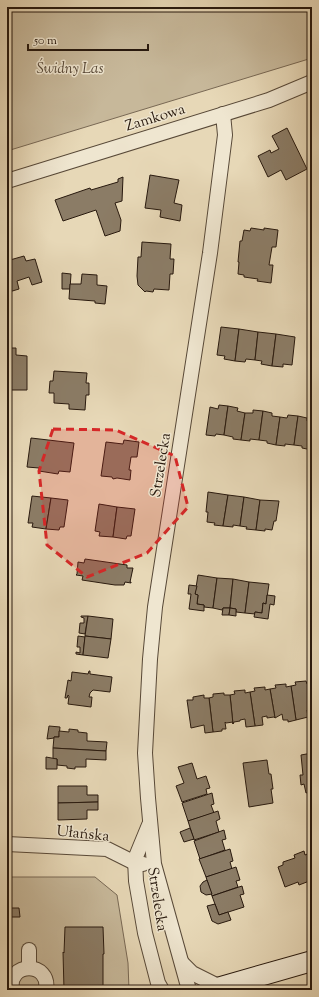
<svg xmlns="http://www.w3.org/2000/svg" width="319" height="997" viewBox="0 0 319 997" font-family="'Sorts Mill Goudy',serif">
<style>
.green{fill:#c7b89a;stroke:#786854}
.building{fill:#8b7c66;stroke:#28190e}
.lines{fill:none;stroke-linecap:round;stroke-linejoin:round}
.street-casing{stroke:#584938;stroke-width:16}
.secondary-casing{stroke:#28190e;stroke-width:22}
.street{stroke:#efe6d0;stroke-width:14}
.secondary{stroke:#efe6d0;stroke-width:20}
.marked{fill:#d62828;fill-opacity:0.2;stroke:#d62828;stroke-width:3;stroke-dasharray:8 5;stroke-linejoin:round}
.labels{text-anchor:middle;stroke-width:3;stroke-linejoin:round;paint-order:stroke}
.park-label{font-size:15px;font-style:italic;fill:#584938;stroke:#efe6d0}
.street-label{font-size:15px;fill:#28190e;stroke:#efe6d0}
</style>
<rect width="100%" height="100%" fill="#e7d8b7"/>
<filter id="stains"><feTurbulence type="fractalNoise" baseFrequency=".005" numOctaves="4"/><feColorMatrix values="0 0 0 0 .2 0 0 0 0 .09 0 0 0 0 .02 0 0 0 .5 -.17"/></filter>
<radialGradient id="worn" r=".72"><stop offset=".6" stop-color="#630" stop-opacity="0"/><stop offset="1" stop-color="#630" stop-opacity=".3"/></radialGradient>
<g class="green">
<path d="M7,7H312V58L7,151Z"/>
<path d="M7,877H95L117,895L128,963L129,990H7Z"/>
</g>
<g class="building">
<path d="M287,128L307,169L286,180L281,170L268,177L258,156L270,150L271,153L279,149L272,136Z"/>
<path d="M150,175L179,180L174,203L182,205L180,221L160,217L161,210L145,208Z"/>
<path d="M123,177L122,201L115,203L121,220L120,231L105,236L96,210L63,221L55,200L90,188L91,190L118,182V179Z"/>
<path d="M251,228L264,230V228L278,230L276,247H272L269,265H273L271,283L257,281L258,279L244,277V275L238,274L239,262H238L240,241H242L244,230L250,231Z"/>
<path d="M142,242L171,244L170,259H174L173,274H170L169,290L154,289L153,292L146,291L145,292L138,285L137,276L138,257H141Z"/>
<path d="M312,243V253L308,245Z"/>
<path d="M24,256L26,261L35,259L42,282L32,285L29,277L17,281L19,289L9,292L7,284V267L11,265L10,260Z"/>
<path d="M62,273L71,274L70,289H62Z"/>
<path d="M82,274L97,275V285L107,286L105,304L95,303V301L69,299L70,284H81Z"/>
<path d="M221,327L239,329L235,361L224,359L225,356L217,355Z"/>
<path d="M239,329L258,332L255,360L246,359L245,362L235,361Z"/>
<path d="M258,332L276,334L272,366L261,364L262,361L255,360Z"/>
<path d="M276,334L295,337L292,365L283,364V367L272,366Z"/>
<path d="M7,348H16V355L27,356V390H7Z"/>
<path d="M54,371L87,373L86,383H89V395H86L85,410L69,409V404L54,403V393H49L50,381H53Z"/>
<path d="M219,405L228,406L224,435L216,434L215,436L206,435L210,407L218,409Z"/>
<path d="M228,406L238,408L237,411L245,413L241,440L233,439V437L224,435Z"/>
<path d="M253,410L263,411L259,440L250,439V441L241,440L245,413H253Z"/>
<path d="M263,411L272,413V416L280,417L276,445L267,443V441L259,440Z"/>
<path d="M288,415L298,416L294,445L285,444V446L276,445L280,417L287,418Z"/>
<path d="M298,416L307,418V421L312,422V450L302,448V446L294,445Z"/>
<path d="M31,438L74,443L70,472L59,471L58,474L39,471V468L27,467Z"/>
<path d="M124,440L139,442L137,457H131L129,470H131L130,480L117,478L113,479L112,477L101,476L106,442L123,444Z"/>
<path d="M208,492L228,495L223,526L214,525L215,523L207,522L208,512H206Z"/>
<path d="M228,495L244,497L240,526L233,525V527L223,526Z"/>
<path d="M32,496L51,498L46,529L32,527L33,523H28Z"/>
<path d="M244,497L260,500L256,530L246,529L247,527L240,526Z"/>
<path d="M51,498L68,500L64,527H60L59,530L46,529Z"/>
<path d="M260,500L279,501L276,521H274L272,530L265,529V531L256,530Z"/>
<path d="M99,504L117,507L113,537L99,536L100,532L95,531Z"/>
<path d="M117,507L135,509L131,536H127L126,539L113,537Z"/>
<path d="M85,559L127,565V568H133L130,582H131V583L125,582L124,585H115L82,580L83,576L76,575L77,574L78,562L84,563Z"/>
<path d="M198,575L217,578L213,608L204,607V605L197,604L198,595L195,594Z"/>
<path d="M217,578L233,579L230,608H223L222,610L213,608Z"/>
<path d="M233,579L249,582L245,613L236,612V609L230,608Z"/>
<path d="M249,582L269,584L266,604L263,603L262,613L255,612V614L245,613Z"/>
<path d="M189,585L197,586L195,594L198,595L197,604L204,605V611L189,609L191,594H188Z"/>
<path d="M267,595L275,596L274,605L270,604L268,619L254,617L255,612L262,613L263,603L266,604Z"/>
<path d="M223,608H230L229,615H222Z"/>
<path d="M230,608L236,609V616L229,615Z"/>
<path d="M81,616H88L85,634L79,633L80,623H84V618L81,617Z"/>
<path d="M88,616L113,619L111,639L85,636Z"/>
<path d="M78,636L85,637L83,655L76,654V652L80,653V647H77Z"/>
<path d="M85,636L111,639L108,658L83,655Z"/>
<path d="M89,671H90V674L112,677L110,692L93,690L90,693L89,697H92L91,707L68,704L69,696L68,695L67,698H65L68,680L71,681L72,672L88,674Z"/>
<path d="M306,681L307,684L312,683V711L307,710L308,717L296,720L291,686L296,685L295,682Z"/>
<path d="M286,684V687L291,686L296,720L288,722V720H283L282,714L275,718L270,689L276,688L275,685Z"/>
<path d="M265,687V690L270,689L275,718L274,717L267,718V716L262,717L263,725L255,726L250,692L255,691L254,688Z"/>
<path d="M245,690V693L250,692L255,726L246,727L245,719L240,720V721L234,722L233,724L230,695L235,694L234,691Z"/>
<path d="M224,693V695H230L233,724V722L226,723L225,722L226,729H222V731L213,732L209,698L213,697V694Z"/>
<path d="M204,695V698H209L213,732L205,733L204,725L191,728L187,700H193V697Z"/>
<path d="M49,726L60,727L59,737H54V738L47,739Z"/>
<path d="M69,729L78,730V732L87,733V741L107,742L106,751L53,748L54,737H59V731L69,732Z"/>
<path d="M53,748L106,751V760L86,759V767H75V769L67,768V766L57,765V759H53Z"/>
<path d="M312,753V798H309V792L306,793L304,784L301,785L300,775H303L301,755Z"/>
<path d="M46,757L57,759V769H46Z"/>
<path d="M267,760L269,774H271L273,789H271L273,803L249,807L243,763Z"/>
<path d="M192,763L197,779L206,776L210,788L206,789L207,794L182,802L176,786L184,783L178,767Z"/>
<path d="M58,786H87V795H98V802L58,803Z"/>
<path d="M212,793L214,804L211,805L214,813L188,821L182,803Z"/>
<path d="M98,802V810H87V819L58,820V803Z"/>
<path d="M218,811L220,819L216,821L219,832L194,840L188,821Z"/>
<path d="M190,828L194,839L184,842L180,832Z"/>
<path d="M224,830L226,839L222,840L225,850L200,859L194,841Z"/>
<path d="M230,849L233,861L230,862L232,869L206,877L199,859Z"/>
<path d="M304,851L305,855L312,852V880L299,885L298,882L285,887L278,867L283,865V862L295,858L294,855Z"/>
<path d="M236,867L240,880L236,881L238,887L212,896L206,877Z"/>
<path d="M207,880L212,894L206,895L201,892L200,886L203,882Z"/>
<path d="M242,886L244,894L240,895L244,907L219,915L212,896Z"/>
<path d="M215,904L219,915L228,912L231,920L218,924L212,921L207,906Z"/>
<path d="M10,908H19L20,917H10Z"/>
<path d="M65,927H103L104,954H103V990H64L63,952L64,953Z"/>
</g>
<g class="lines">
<g class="street-casing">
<g id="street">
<path d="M7,181L269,100L312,82"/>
<path d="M149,825L135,859L136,881L145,933L158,983L162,990"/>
<path d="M7,844L107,849L135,863L143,864"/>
<path d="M182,963L192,973L220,987"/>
<path d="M29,968V950"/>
<path d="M12,990C7,961 51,961 46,990"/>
<path d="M189,990L154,864L148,798L145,753L150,659L155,607L210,253L225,135L223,114"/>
</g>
</g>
<g class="secondary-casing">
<path id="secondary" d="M213,990L217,988L312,961"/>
</g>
<use href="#street" class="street"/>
<use href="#secondary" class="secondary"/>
</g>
<path class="marked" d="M53,429L116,430L175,456L188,507L147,553L87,577L47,545L39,471Z"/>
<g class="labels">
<g class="park-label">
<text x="70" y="73">Świdny Las</text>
</g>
<g class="street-label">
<text transform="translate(155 117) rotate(-17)" y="5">Zamkowa</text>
<text transform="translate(160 465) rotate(-81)" y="5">Strzelecka</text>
<text transform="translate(83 833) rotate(6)" y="5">Ułańska</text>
<text transform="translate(158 899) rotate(81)" y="5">Strzelecka</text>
</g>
</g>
<rect width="319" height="997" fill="none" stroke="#e7d8b7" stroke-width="24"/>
<rect x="8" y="8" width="303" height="981" fill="none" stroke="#28190e" stroke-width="2"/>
<rect x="12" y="12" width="295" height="973" fill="none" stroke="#28190e"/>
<path d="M28 44v6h120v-6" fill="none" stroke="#28190e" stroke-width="2"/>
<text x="34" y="44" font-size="12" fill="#28190e" stroke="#efe6d0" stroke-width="3" paint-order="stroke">50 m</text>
<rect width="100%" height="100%" filter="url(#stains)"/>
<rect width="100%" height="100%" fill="url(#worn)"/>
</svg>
